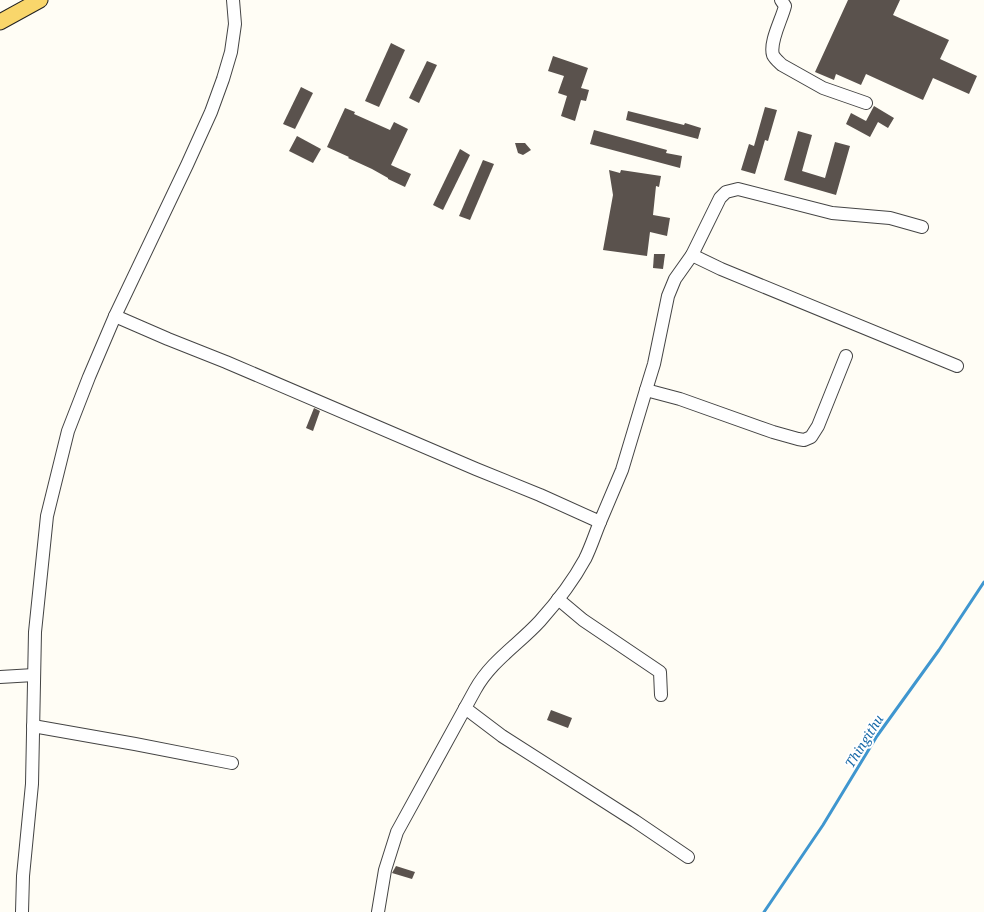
<svg xmlns="http://www.w3.org/2000/svg" width="984" height="912" viewBox="0 0 984 912" font-family="'Noto Serif',serif">
<style>
.lines{fill:none;stroke-linecap:round;stroke-linejoin:round}
.stream{stroke:#3f96cf;stroke-width:3}
.building{fill:#5a524d}
.minor-casing{stroke:#444;stroke-width:14}
.major-casing{stroke:#222;stroke-width:17}
.minor{stroke:#fff;stroke-width:12}
.major{stroke:#f9d66b;stroke-width:15}
.labels{text-anchor:middle;stroke-width:4;stroke-linejoin:round;paint-order:stroke}
.water-label{font-size:13px;font-style:italic;fill:#1768a6;stroke:#fff}
</style>
<rect width="100%" height="100%" fill="#fffdf5"/>
<g class="lines">
<path class="stream" d="M764,912L823,825L877,736L939,650L984,582"/>
</g>
<g class="building">
<path d="M848,0H900L893,15L949,40L940,59L977,76L969,94L933,78L923,100L866,74L861,85L836,74L834,80L815,72Z"/>
<path d="M391,43L405,50L379,107L365,101Z"/>
<path d="M553,56L588,68L581,88L589,90L586,101L581,100L575,121L561,116L567,96L558,93L564,76L548,71Z"/>
<path d="M427,61L437,65L419,103L409,98Z"/>
<path d="M301,87L313,93L295,129L283,124Z"/>
<path d="M874,106L894,118L888,128L878,122L870,137L846,124L851,113L866,121Z"/>
<path d="M765,107L777,110L768,141L765,140L755,174L741,170L749,144L754,146Z"/>
<path d="M345,108L355,112L354,114L390,130L394,122L408,129L391,165L411,174L405,187L388,179V178L372,169L348,158L349,157L327,147Z"/>
<path d="M628,111L684,125L685,123L701,128L698,139L626,120Z"/>
<path d="M594,130L667,150L666,153L682,156L680,168L590,144Z"/>
<path d="M798,131L812,135L802,171L825,178L835,142L850,146L836,195L784,180Z"/>
<path d="M297,136L321,149L313,163L289,151Z"/>
<path d="M515,143H525L531,150L523,155L518,153Z"/>
<path d="M460,149L470,155L443,210L433,205Z"/>
<path d="M483,160L494,164L470,220L459,216Z"/>
<path d="M609,170L620,173L621,170L661,176L659,187L656,186L653,215L670,218L667,236L650,232L647,256L603,250L613,195Z"/>
<path d="M654,254H665L663,269L653,268Z"/>
<path d="M314,408L320,411L313,431L306,428Z"/>
<path d="M551,710L572,718L568,728L547,720Z"/>
<path d="M396,866L415,872L412,879L392,873Z"/>
</g>
<g class="lines">
<g class="minor-casing">
<g id="minor">
<path d="M781,0L785,6C782,19 769,42 773,55C775,59 779,62 782,65L823,88L866,103"/>
<path d="M692,255L721,269L957,366"/>
<path d="M115,316L168,339L226,362L476,469L540,495L600,522L622,470L646,390L654,364L668,296L675,279L692,255L720,198L726,192L738,189L832,213L890,218L922,227"/>
<path d="M646,390L680,399L773,432L798,439L804,440L811,437L818,426L846,356"/>
<path d="M558,599L583,620L660,672L661,695"/>
<path d="M0,677L34,675"/>
<path d="M465,708L502,736L635,821L688,857"/>
<path d="M33,726L135,744L232,763"/>
<path d="M22,912L23,876L32,784L35,632L47,516L68,431L89,377L115,316L187,165L211,112L223,79L231,52L235,24L233,0"/>
<path d="M378,912L385,870L397,832L475,690C491,661 518,645 540,621C557,602 573,581 585,559C591,547 595,534 600,522"/>
</g>
</g>
<g class="major-casing">
<path id="major" d="M0,22L40,0"/>
</g>
<use href="#minor" class="minor"/>
<use href="#major" class="major"/>
</g>
<g class="labels">
<g class="water-label">
<text transform="translate(864 741) rotate(-58)" y="5">Thingithu</text>
</g>
</g>
</svg>
